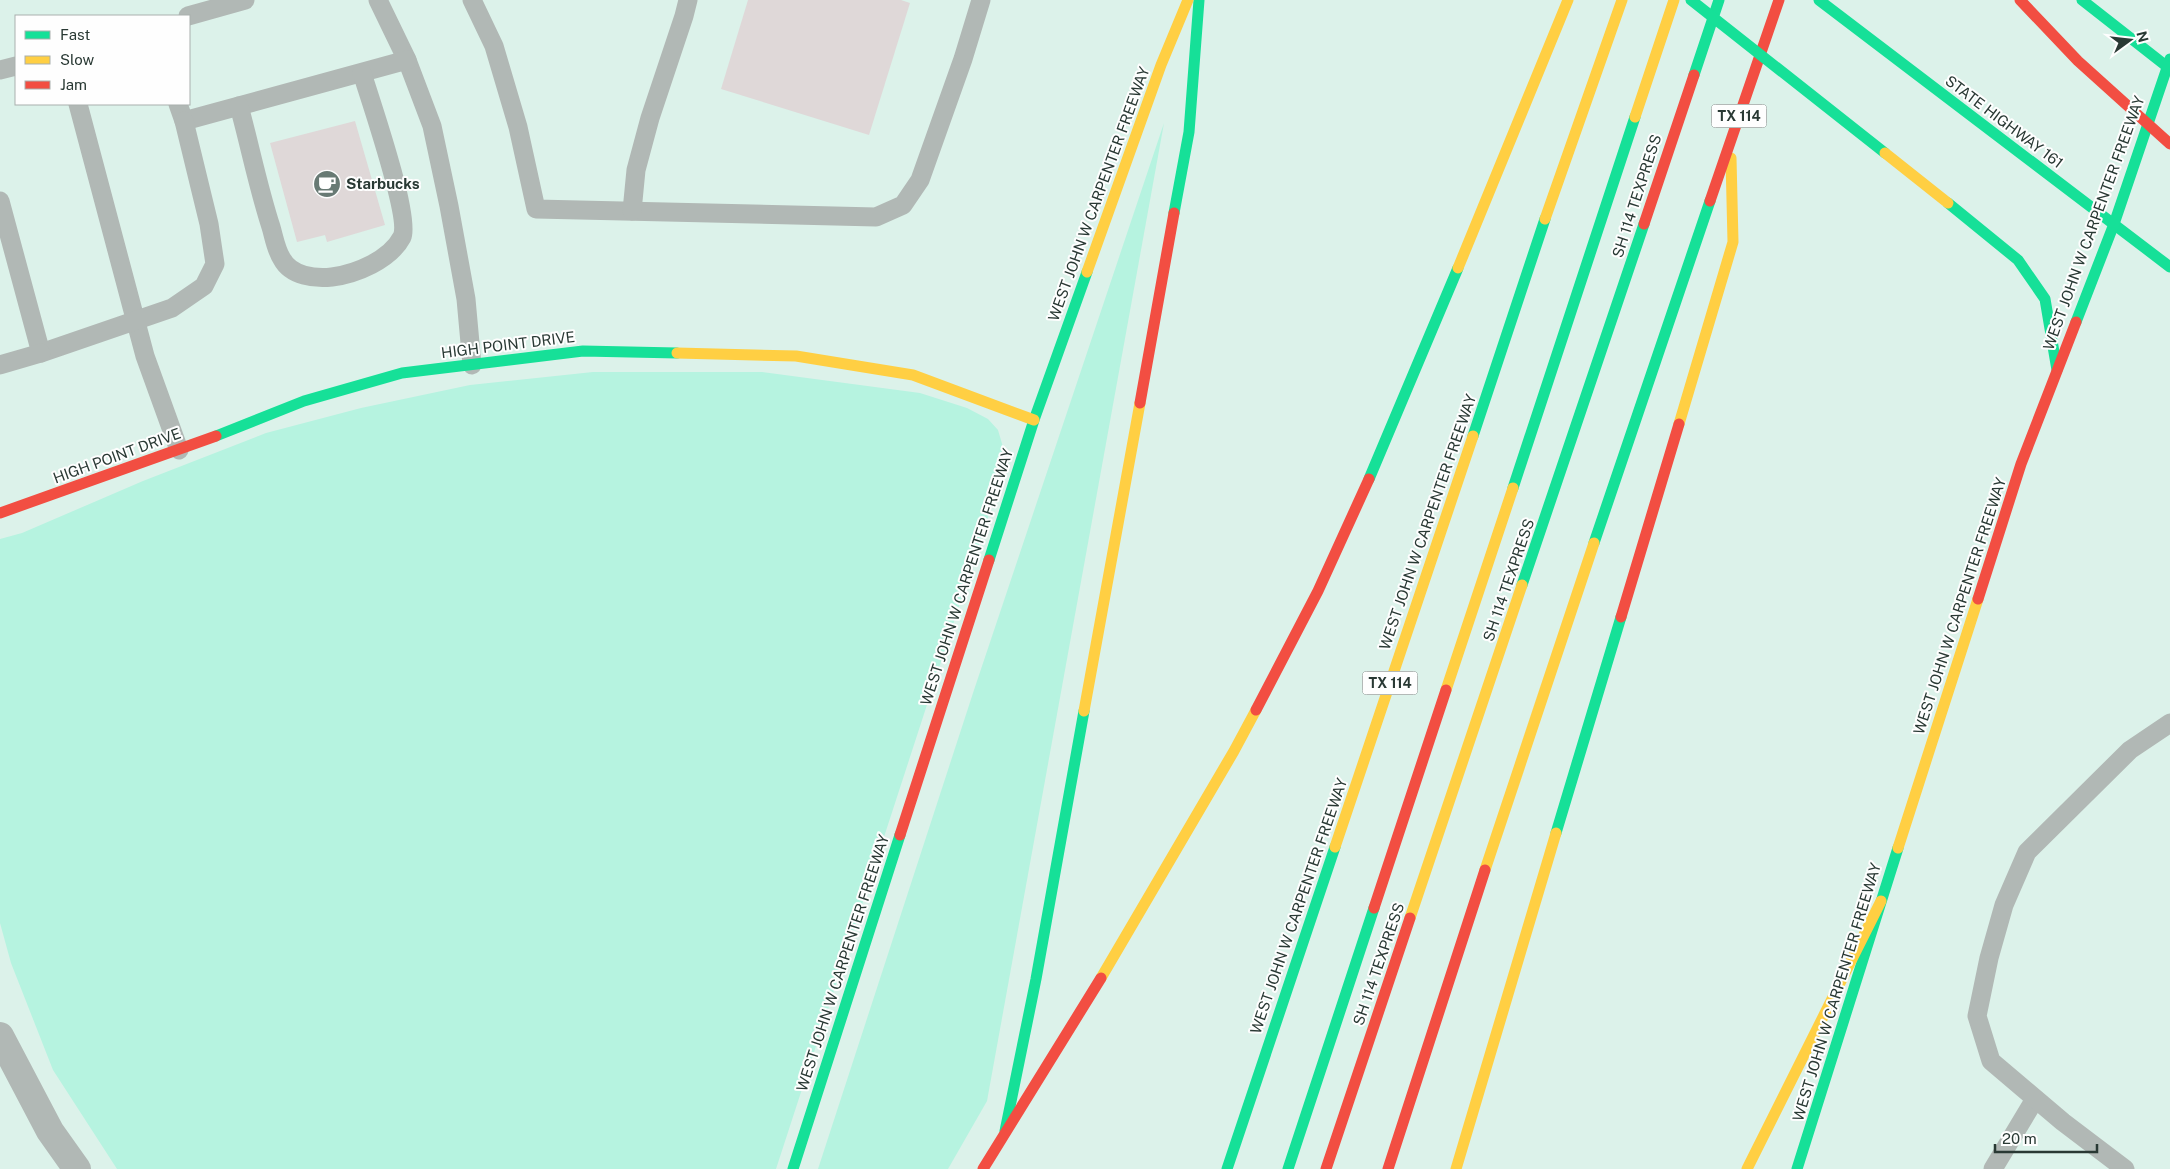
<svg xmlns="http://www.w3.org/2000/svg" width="2170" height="1169" viewBox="0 0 2170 1169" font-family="'Public Sans',sans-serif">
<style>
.green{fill:#b6f3e0}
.building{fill:#dfd8d8}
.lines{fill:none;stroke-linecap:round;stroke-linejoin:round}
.lane{stroke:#b1b8b5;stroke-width:19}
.street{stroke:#b1b8b5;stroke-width:28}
.fast{stroke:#16e098;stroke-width:11}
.slow{stroke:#ffcf43;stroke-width:11}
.jam{stroke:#f24e42;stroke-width:11}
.fast-bridge{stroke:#16e098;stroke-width:11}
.slow-bridge{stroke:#ffcf43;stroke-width:11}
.jam-bridge{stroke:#f24e42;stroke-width:11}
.labels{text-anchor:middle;stroke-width:4;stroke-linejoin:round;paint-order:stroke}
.shield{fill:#fefefe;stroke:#697471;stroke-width:1}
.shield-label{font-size:14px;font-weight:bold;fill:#293934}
.street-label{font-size:15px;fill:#293934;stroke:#fefefe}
.poi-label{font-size:15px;font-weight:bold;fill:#293934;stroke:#fefefe;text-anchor:start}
</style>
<rect width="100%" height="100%" fill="#dcf2ea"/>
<g class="green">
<path d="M1164,123L987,1101L948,1169H818L974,690Z"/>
<path d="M593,372H762L920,393L967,408L988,419L998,430L1003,447L1004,468L776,1169H117L53,1070L11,963L0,923V539L22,533L143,481L266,433L361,408L470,385Z"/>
</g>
<g class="building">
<path d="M748,0H901L910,3L869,135L721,89Z"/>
<path d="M355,121L385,225L327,242L325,235L297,242L270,143Z"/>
</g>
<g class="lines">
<g class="lane">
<path d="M378,0L407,60L432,126L449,206L466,299L472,365"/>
<path d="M472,0L494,46L518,127L536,209L876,217L903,205L920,180L963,59L981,0"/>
<path d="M188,16L245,0"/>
<path d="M0,70L16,66"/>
<path d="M78,104L145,356L179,450"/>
<path d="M178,104L184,121L407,60"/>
<path d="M239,106C250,146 258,187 271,227C274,237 276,250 282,259C291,276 315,279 332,277C356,274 390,260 402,237C411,218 370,99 362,73"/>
<path d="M0,201L41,353L172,308L204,286L215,264L209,224L184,121"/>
<path d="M632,211L636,170L650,118L684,16L688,0"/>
<path d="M0,365L41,353"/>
<path d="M1993,1169L2035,1099"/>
<path d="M2125,1169L2063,1122L1991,1061L1977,1016L1989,958L2004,905L2027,852L2130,750L2170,723"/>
</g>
<path class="street" d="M0,1036L50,1131L77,1169"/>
<g class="fast">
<path d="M1819,0L2170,267"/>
<path d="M1694,75L1719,0"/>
<path d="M1948,203L2018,260L2045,299L2057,370"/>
<path d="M1174,213L1189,132L1199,0"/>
<path d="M2076,322L2114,224L2170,59"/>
<path d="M216,436L304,401L402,373L583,351L677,353"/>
<path d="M1473,436L1545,219"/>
<path d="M1369,479L1458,268"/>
<path d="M1513,488L1635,117"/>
<path d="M1594,543L1710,201"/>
<path d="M989,560L1034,420L1087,272"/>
<path d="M1522,585L1644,224"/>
<path d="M1556,833L1621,617"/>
<path d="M1005,1131L1036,979L1084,711"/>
<path d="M793,1169L900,835"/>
<path d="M1227,1169L1335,847"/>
<path d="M1288,1169L1374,908"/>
<path d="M1797,1169L1898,848"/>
</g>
<g class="slow">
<path d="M1635,117L1674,0"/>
<path d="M1545,219L1622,0"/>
<path d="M1458,268L1568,0"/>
<path d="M1087,272L1161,65L1188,0"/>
<path d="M677,353L796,356L913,375L1034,420"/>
<path d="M1679,424L1733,242L1731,158"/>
<path d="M1446,690L1513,488"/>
<path d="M1084,711L1140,403"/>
<path d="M1335,847L1473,436"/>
<path d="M1898,848L1978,599"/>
<path d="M1485,870L1594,543"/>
<path d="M1410,918L1522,585"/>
<path d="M1101,978L1234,751L1256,710"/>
<path d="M1456,1169L1556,833"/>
<path d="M1747,1169L1881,901"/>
</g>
<g class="jam">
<path d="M1710,201L1779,0"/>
<path d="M1644,224L1694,75"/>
<path d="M1140,403L1174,213"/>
<path d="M0,513L216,436"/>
<path d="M1978,599L2021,464L2076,322"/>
<path d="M1621,617L1679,424"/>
<path d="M1256,710L1318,591L1369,479"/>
<path d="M900,835L989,560"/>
<path d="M1374,908L1446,690"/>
<path d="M1326,1169L1410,918"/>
<path d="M1388,1169L1485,870"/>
</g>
<g class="fast-bridge">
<path d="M1691,0L1885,153"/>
<path d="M2082,0L2170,69"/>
</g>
<path class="slow-bridge" d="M1885,153L1948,203"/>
<g class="jam-bridge">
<path d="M2020,0L2078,61L2170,144"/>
<path d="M983,1169L1101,978"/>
</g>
</g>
<defs>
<g id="cafe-disc" transform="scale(1.4375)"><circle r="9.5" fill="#687a74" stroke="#fefefe"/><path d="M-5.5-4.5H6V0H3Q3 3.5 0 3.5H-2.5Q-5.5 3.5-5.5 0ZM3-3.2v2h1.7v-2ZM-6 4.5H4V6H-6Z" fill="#fff"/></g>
</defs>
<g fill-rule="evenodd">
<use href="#cafe-disc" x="327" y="184"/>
</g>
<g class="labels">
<g class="shield">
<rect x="1711.5" y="104.5" width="55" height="23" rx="4"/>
<rect x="1362.5" y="671.5" width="55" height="23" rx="4"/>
</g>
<g class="shield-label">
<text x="1739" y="121">TX 114</text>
<text x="1390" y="688">TX 114</text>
</g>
<g class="street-label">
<text transform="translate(2004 122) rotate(37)" y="5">STATE HIGHWAY 161</text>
<text transform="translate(1099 194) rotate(-70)" y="5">WEST JOHN W CARPENTER FREEWAY</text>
<text transform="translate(1637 196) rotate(-72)" y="5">SH 114 TEXPRESS</text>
<text transform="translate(2094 223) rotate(-70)" y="5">WEST JOHN W CARPENTER FREEWAY</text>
<text transform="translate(508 345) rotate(-7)" y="5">HIGH POINT DRIVE</text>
<text transform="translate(117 456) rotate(-20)" y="5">HIGH POINT DRIVE</text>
<text transform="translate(1428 522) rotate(-71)" y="5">WEST JOHN W CARPENTER FREEWAY</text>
<text transform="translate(967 577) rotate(-72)" y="5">WEST JOHN W CARPENTER FREEWAY</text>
<text transform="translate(1509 580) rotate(-71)" y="5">SH 114 TEXPRESS</text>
<text transform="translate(1960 606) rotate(-72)" y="5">WEST JOHN W CARPENTER FREEWAY</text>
<text transform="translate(1299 906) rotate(-71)" y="5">WEST JOHN W CARPENTER FREEWAY</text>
<text transform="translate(843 963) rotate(-72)" y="5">WEST JOHN W CARPENTER FREEWAY</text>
<text transform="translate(1379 964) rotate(-71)" y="5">SH 114 TEXPRESS</text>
<text transform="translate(1837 992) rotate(-73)" y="5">WEST JOHN W CARPENTER FREEWAY</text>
</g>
<g class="poi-label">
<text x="346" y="189">Starbucks</text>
</g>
</g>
<rect x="15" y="15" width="175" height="90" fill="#fefefe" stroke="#a9afad"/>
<rect x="25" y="31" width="25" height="8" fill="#16e098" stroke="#a9afad"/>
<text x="60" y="40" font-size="15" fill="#293934">Fast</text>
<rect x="25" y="56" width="25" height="8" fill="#ffcf43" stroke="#a9afad"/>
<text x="60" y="65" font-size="15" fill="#293934">Slow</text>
<rect x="25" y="81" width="25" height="8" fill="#f24e42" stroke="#a9afad"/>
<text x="60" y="90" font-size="15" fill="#293934">Jam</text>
<g transform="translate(2130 40) rotate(75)" stroke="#fefefe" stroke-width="4" paint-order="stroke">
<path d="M0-4L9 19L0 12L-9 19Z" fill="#293934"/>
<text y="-8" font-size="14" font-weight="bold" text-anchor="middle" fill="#293934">N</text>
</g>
<path d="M1995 1144v8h102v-8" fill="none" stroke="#293934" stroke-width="2.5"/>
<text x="2002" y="1144" font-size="15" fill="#293934" stroke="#fefefe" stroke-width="4" paint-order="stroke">20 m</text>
</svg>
